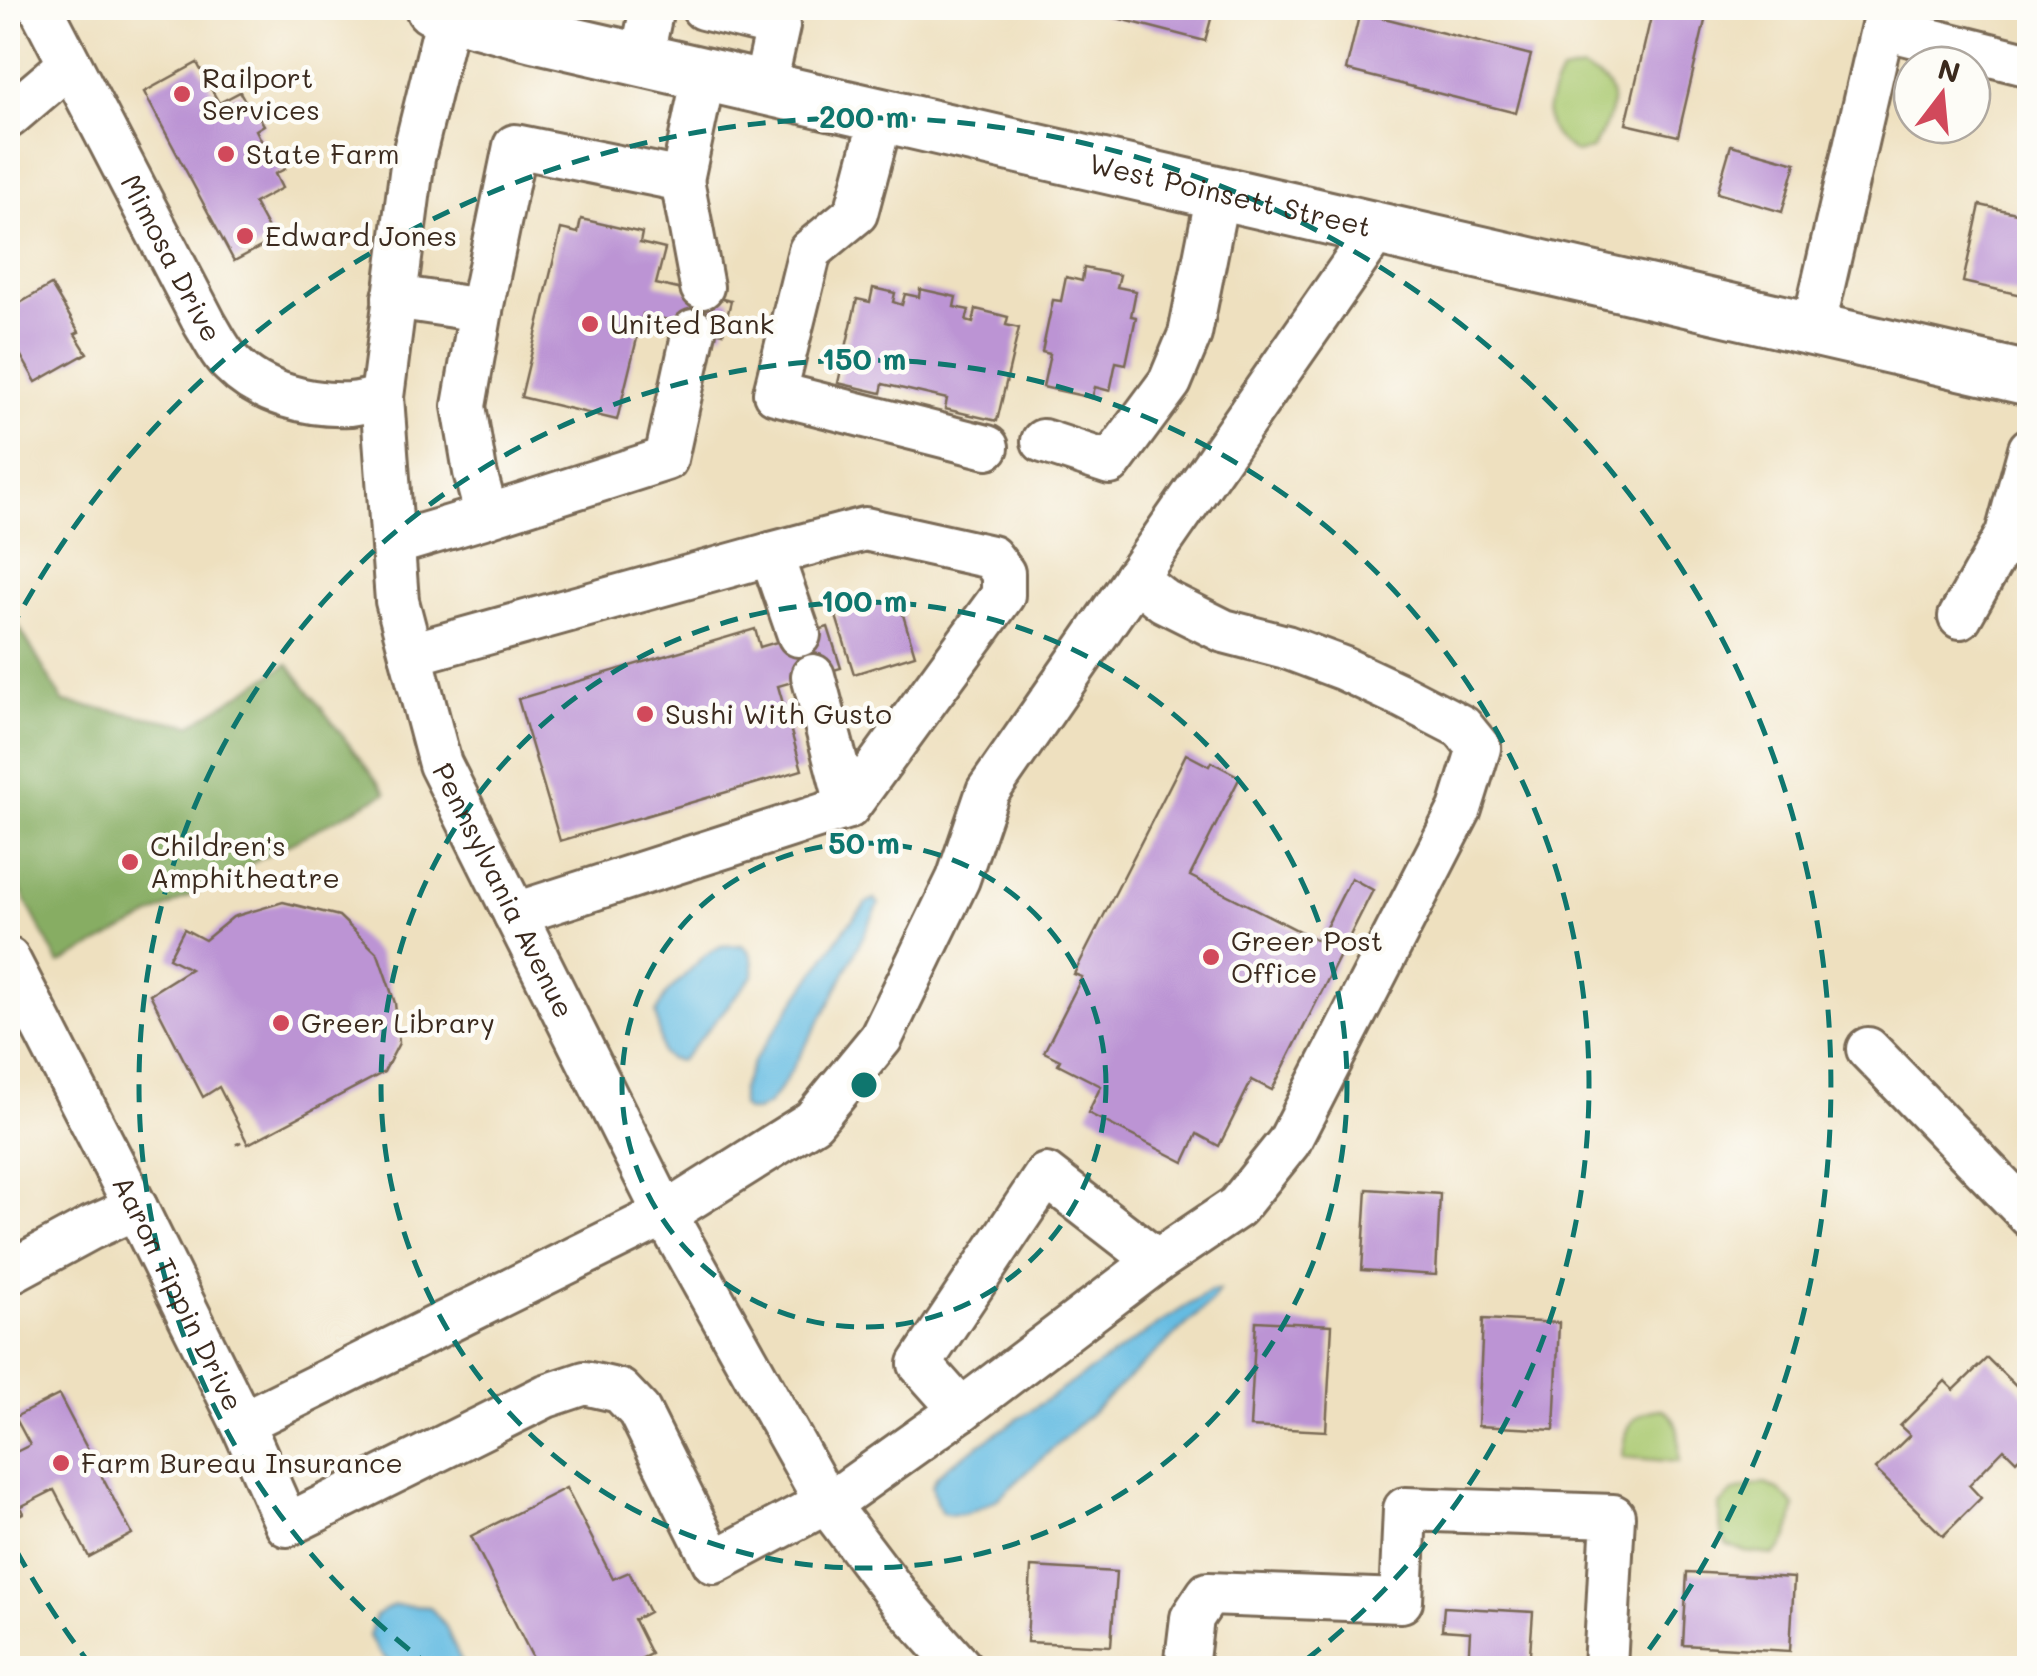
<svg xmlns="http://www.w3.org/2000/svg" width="2037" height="1676" viewBox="0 0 2037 1676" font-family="Mali,sans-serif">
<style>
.green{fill:#aac971;stroke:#727a48;stroke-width:2.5}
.forest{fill:#87ad63;stroke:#616c40;stroke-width:2.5}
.water{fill:#65bce2;stroke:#507380;stroke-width:2.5}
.building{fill:#bc94d4}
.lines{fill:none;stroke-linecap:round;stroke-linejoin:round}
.minor-casing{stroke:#7a6a56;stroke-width:48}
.major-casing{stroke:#7a6a56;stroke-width:58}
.path{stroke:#7a6a56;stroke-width:6;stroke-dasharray:2.5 8;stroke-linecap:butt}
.minor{stroke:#fff;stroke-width:42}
.major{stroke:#fff;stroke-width:52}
.ring{fill:none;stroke:#0f766e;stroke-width:5;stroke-dasharray:18 12}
.poi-dot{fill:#d1495b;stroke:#fdfcf7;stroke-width:4}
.labels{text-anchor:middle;stroke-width:9;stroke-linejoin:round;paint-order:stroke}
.poi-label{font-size:28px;fill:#3b2a1e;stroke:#fdfcf7;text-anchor:start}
.street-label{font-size:28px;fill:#3b2a1e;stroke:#fdfcf7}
.centre{fill:#0f766e;stroke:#fdfcf7;stroke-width:5}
.ring-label{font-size:30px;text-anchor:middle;font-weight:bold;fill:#0f766e;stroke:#fdfcf7;stroke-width:9;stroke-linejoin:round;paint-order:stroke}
</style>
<rect width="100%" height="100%" fill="#fdfcf7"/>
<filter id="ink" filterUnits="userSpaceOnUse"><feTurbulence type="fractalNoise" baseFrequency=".01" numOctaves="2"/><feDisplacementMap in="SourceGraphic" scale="20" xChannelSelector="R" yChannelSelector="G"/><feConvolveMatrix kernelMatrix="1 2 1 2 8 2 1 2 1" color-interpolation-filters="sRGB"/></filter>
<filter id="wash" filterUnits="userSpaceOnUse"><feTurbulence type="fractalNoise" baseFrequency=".0048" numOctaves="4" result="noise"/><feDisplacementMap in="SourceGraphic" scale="40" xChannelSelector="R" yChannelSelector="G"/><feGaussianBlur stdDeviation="2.25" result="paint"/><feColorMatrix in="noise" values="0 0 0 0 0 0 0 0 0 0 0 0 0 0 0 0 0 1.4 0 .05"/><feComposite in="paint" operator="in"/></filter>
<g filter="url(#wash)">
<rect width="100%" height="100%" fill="#eee0bf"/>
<g class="green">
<path d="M1582,69C1591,74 1604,79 1609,88C1620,107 1601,133 1592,149L1576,153C1538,128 1543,111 1561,73Z"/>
<path d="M1660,1409C1682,1416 1679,1442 1679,1462L1623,1457C1625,1430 1629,1412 1660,1409Z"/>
<path d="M1764,1483L1780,1491L1795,1506C1792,1526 1790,1543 1774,1555L1745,1552L1726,1544L1721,1532L1719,1506L1734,1491Z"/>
</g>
<path class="forest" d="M8,608L63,702L191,725L288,664L386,793L59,964L8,867Z"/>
<g class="water">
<path d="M875,899L879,904L830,1003L781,1088L768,1104L756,1111H747L741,1106V1090L753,1062L846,927L868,902Z"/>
<path d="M742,945C753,952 754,964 753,976L688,1053L680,1061L669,1059L662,1053L656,1013L666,994L704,956L721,946Z"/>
<path d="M1219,1290L1212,1301L999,1498C980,1508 964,1519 942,1513L936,1502L932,1486L937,1476L948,1466L1177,1312L1211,1291Z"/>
<path d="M394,1605L430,1607L446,1627L464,1668H395L378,1651L369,1636L375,1616Z"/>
</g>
<g id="blocks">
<g class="building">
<path d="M1078,8H1214L1205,41Z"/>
<path d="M1653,8H1708L1678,136L1626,124Z"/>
<path d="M1360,12L1531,55L1516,113L1346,70Z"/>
<path d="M197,63L219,103L240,92L249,108L253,106L264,125L256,130L269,156L276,152L285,169L275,174L282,188L254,203L274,240L234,261L144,92Z"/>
<path d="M1731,145L1796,163L1782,212L1717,193Z"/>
<path d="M1980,205L2030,216V297L1963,282Z"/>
<path d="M581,219L642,233L640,243L665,249L656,284L731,301L723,333L643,314L617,420L521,397L561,229L578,233Z"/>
<path d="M1084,268L1120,275L1117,287L1136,291L1131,316L1136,317L1126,364L1116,362L1110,391L1095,387L1092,398L1043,387L1050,354L1042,352L1053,300L1061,301L1066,277L1082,281Z"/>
<path d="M51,285L79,332L75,334L87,353L36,382L8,333V310Z"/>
<path d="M873,288L895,293L893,302L902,305L905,294L919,297L920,289L956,297L954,307L969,310L966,321L973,323L976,309L1008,317L1006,325L1019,328L997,421L945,409L947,399L883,384L881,393L838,383L857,299L870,302Z"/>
<path d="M898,598L915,655L854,674L836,616Z"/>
<path d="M828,627L841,668L778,686L802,770L560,841L518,699L755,629L760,647Z"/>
<path d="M1186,754L1209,766L1211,762L1240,777L1190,876L1319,941L1351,878L1373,890L1272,1090L1252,1080L1219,1146L1197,1134L1184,1162L1088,1113L1101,1086L1058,1064L1060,1060L1044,1052L1082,977L1074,974Z"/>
<path d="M283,902L339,916L378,954L395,1003L399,1043L384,1072L248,1144L219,1087L203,1097L150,994L190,969L169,958L184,929L205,940L233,917Z"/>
<path d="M1367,1189L1440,1194L1436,1275L1362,1270Z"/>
<path d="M1483,1319L1559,1323L1554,1430L1478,1426Z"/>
<path d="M1256,1321L1332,1325L1326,1431L1250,1427Z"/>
<path d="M1987,1358L2030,1400V1447L2016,1461L2004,1449L1969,1485L1981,1498L1943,1536L1875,1469L1910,1435L1900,1426L1945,1381L1954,1390Z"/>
<path d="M59,1395L132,1534L89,1557L54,1490L20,1507L23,1513L8,1521V1456L30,1445L15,1417Z"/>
<path d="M566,1488L613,1579L629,1572L649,1612L634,1620L651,1654L622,1668H538L471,1536Z"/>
<path d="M1031,1567L1116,1572L1111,1646L1027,1642Z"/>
<path d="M1687,1572L1794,1578L1790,1651L1683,1645Z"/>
<path d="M1444,1607L1533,1612L1529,1668H1468L1470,1632L1442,1630Z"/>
</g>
</g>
</g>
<g filter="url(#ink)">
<use href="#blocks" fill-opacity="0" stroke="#7a6a56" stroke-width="2.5"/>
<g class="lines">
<g class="minor-casing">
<g id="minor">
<path id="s1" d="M41,8L205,324C213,337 221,354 232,364C261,394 310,406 350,404C361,403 372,400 382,397"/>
<path id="s2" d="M450,8L413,158L382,397L397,601L440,764L665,1214L826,1502L902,1602L961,1668"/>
<path d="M703,8L778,26L764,89"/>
<path d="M1883,28L2030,65"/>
<path d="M641,60L652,8"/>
<path d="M882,115L856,213L810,251L775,393L987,447"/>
<path d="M8,117L69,65"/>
<path d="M682,180L702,287"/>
<path d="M394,297L481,310L515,146L682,180L704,75"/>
<path d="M1813,329L1887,8"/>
<path d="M1043,441L1110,463L1170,382L1190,334L1218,193"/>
<path d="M487,516L666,459L694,331"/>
<path d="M393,544L487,516L475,472L464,406L481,310"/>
<path d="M771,554L865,529L991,557L1003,573V595L848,807"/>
<path d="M1960,617L2007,534L2030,449"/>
<path d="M411,654L771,554L799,635"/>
<path d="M515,914L848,807L813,676"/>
<path id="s3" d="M8,959L136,1208L242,1423L665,1214L813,1121L881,1038L958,879L988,791L1377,230"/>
<path d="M1868,1049L2030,1216"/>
<path d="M8,1273L91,1228L136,1208"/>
<path d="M961,1410L920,1364L1046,1175L1157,1261"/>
<path d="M242,1423L287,1525L546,1396L585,1383L620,1391L639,1411L714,1562L846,1492L961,1410L1157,1261L1237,1207L1289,1142L1460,809L1479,748L1462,727L1402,696L1342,668L1286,647L1224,631L1164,601L1135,578"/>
<path d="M1186,1668L1192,1618L1208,1594L1401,1601L1405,1509L1613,1516L1605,1668"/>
</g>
</g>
<g class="major-casing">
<g id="major">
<path id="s4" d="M432,8L533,35L2030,379"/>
</g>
</g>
<path class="path" d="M238,1142L242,1151"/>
<use href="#minor" class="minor"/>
<use href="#major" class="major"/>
</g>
</g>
<g class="ring">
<circle cx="864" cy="1085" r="242"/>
<circle cx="864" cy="1085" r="483"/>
<path d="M433 1668A725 725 0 1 1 1295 1668"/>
<path d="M92 1667A967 967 0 0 1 10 1539M10 631A967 967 0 1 1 1636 1667"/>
</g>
<g class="poi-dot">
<circle cx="182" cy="94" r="10"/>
<circle cx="226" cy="154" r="10"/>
<circle cx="245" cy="236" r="10"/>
<circle cx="590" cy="324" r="10"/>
<circle cx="645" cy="714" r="10"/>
<circle cx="130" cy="862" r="10"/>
<circle cx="1211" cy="957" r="10"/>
<circle cx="281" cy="1023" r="10"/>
<circle cx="61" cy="1463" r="10"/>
</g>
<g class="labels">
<g class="poi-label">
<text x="202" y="88">Railport<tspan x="202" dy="32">Services</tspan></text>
<text x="246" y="164">State Farm</text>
<text x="265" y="246">Edward Jones</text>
<text x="610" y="334">United Bank</text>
<text x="665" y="724">Sushi With Gusto</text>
<text x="150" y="856">Children's<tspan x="150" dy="32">Amphitheatre</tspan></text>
<text x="1231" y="951">Greer Post<tspan x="1231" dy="32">Office</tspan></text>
<text x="301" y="1033">Greer Library</text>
<text x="81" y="1473">Farm Bureau Insurance</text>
</g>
<g class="street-label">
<text dy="10" stroke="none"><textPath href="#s4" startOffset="820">West Poinsett Street</textPath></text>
<text dy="10" stroke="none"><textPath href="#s1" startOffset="282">Mimosa Drive</textPath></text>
<text dy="10" stroke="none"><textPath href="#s2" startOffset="910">Pennsylvania Avenue</textPath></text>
<text dy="10" stroke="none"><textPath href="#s3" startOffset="375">Aaron Tippin Drive</textPath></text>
</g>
</g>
<circle cx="864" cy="1085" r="15" class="centre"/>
<g class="ring-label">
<text x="864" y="128">200 m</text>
<text x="864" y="370">150 m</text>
<text x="864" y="612">100 m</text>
<text x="864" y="854">50 m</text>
</g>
<rect width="2037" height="1676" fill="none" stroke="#fdfcf7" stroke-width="40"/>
<g transform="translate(1942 95) rotate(16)"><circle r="48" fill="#fdfcf7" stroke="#afa8a0" stroke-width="2.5"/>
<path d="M0-8L18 38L0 25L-18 38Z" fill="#d1495b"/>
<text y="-15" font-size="28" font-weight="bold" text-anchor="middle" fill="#3b2a1e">N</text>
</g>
</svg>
